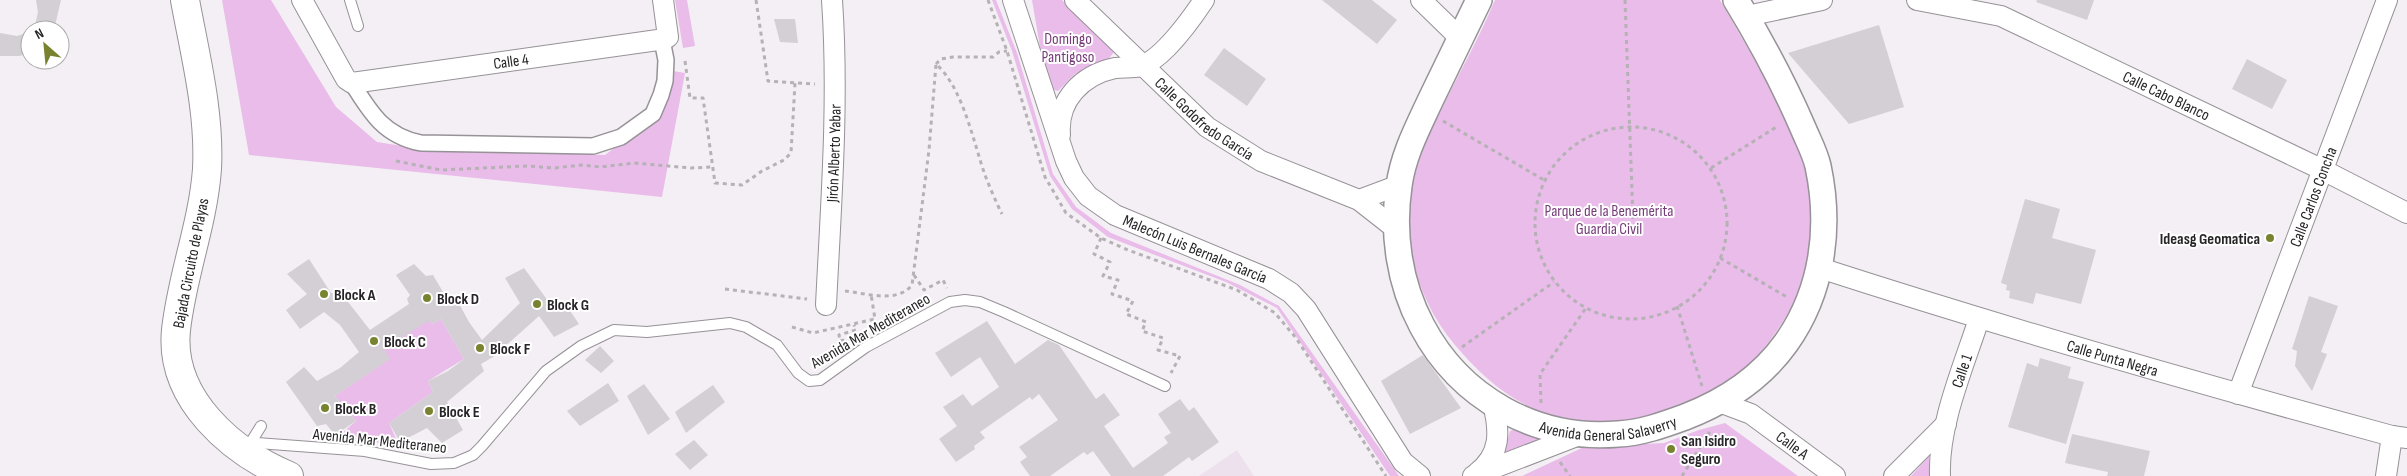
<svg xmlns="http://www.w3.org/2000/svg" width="2407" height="476" viewBox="0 0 2407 476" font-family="'Sofia Sans Condensed',sans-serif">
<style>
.built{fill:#ece1ec}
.green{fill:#e9bcea}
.building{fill:#d3cfd4}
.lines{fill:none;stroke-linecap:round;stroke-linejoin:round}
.service-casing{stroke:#969297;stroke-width:12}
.pedestrian-casing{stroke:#969297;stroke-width:18}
.minor-casing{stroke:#969297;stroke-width:22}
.tertiary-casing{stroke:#969297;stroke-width:28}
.secondary-casing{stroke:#969297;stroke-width:30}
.path{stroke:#b5b1b5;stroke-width:3;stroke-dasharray:4 4;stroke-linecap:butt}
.service{stroke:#fff;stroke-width:10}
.pedestrian{stroke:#fff;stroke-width:15}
.minor{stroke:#fff;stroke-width:20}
.tertiary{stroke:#fff;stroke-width:25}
.secondary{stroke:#fff;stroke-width:28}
.poi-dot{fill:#79832f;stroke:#fff;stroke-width:2}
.labels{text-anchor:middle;stroke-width:4;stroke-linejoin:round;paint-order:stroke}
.park-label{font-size:16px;fill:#753b78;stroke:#fff}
.street-label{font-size:16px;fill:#272527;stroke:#fff}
.poi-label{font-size:16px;font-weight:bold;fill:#272527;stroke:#fff;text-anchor:start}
</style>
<rect width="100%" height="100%" fill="#f4eff4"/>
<path class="built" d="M1237,450L1254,476H1199Z"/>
<g class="green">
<path d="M222,0H271L336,107L377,142L421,149L605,155L659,114L673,71L685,73L662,197L249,155Z"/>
<path d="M675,0H687L695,46L683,48Z"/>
<path d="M992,0H996L1017,53L1053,174L1076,207L1111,233L1240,285L1279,306L1399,476H1390L1277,308L1226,282L1108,237L1072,209L1050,176L1012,51Z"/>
<path d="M1032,0H1062L1114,52L1107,61L1075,74L1058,91L1047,88Z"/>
<path d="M1495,0H1720C1754,61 1813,149 1813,220C1813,235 1812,256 1808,270C1795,310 1762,357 1729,384C1716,395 1649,420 1631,423C1607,426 1553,418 1532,408C1500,393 1477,371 1455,345C1426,311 1409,267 1409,222C1409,208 1409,191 1412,177C1415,160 1426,142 1433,126C1453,84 1477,43 1495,0Z"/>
<path d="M441,319L464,359L428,381L433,392L389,423L399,445L335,439L356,421L335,396L389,359L384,349L428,320L432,324Z"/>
<path d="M1725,423L1798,476H1522L1584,447L1664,443L1699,430Z"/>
<path d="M1518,428L1545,440L1503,456L1510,431Z"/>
<path d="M1929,456V476H1911Z"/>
</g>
<g class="building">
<path d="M36,0H61L54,30H34L38,12Z"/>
<path d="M1322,0H1372L1397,20L1377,44Z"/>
<path d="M2037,0H2094L2087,20L2036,2Z"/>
<path d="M774,19H795L798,43L780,42Z"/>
<path d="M1879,25L1904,107L1849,124L1788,53Z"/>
<path d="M30,32V52L20,56H0V33L17,36Z"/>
<path d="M1224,48L1266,79L1247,106L1204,75Z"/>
<path d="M2247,59L2287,80L2272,109L2232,89Z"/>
<path d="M2025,199L2060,209L2052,238L2096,250L2081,304L2036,293L2033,304L2009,298L2010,291L2006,290L2007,285L2001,283Z"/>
<path d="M309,259L331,293H341L370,330L409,304L407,299L410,295L396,275L414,264L426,276L433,275L449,302L456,298L469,322L482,340L520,303L505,278L524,268L548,301H555L556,305L564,302L579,324L554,337L539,316L493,357L481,364L484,371L447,402L463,430L442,443L427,428L400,442L389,423L433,392L428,381L448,371L464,359L441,319L432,324L428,321L384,349L390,359L335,396L356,421L335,435L326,424L317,426L286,382L304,367L317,381L340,368L359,352L340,325L324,312L300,329L286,310L307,294L287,274Z"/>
<path d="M2309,296L2338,306L2321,352L2327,354L2312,391L2295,366L2297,351L2292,349Z"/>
<path d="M987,321L1015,364L1048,340L1059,345L1096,399L1104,393L1120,415L1104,426L1133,468L1168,443L1164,437L1171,433L1158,414L1180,399L1189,411L1194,407L1219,442L1192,461L1189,457L1163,476H1111L1093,451L1087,455L1084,452L1050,476H1030L1020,462L1027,457L1019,447L1058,420L1039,394L1032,400L1030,397L980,432L985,438L974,446L975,449L956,462L939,439L957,426L943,407L963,394L972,406L999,387L980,357L951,377L935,353Z"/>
<path d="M600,346L614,361L601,373L585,360Z"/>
<path d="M1423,355L1461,408L1410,434L1381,381Z"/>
<path d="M2040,358L2071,367L2068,378L2084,382L2066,444L2008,427L2027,363L2038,367Z"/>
<path d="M608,383L619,401L580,426L567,411Z"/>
<path d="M644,384L670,419L648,435L627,396Z"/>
<path d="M713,385L725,402L686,433L675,412Z"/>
<path d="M2072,434L2150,451L2144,476H2107L2108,472L2065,463Z"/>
<path d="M694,440L708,455L690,470L675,454Z"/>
</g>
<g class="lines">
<g class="service-casing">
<g id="service">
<path d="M350,0L358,26"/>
<path d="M244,442L365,451L431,464L454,463L473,455L482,446L546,371L581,346L614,330L647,332L730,323L746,327L777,345L798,373L809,381L820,380L866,347L950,302L965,300L980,302L1004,312L1165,386"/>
<path d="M251,442L261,426"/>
</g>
</g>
<g class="pedestrian-casing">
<path id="pedestrian" d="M352,83C370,112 384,136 421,143L593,146L621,137L653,114L661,95L665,81L666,60L662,40"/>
</g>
<g class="minor-casing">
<g id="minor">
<path id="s1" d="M302,0L346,79L352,83L665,39L668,37L663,0"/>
<path id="s2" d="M1013,0L1066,161L1074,178L1088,196L1115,215L1269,279L1291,293L1306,309L1403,462L1420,476"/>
<path id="s3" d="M1075,0L1207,127L1261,161L1359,200L1396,229"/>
<path d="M1421,0L1461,39"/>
<path id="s4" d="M1917,0L2001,16L2323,170L2407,213"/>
<path d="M1747,16L1822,0"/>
<path d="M1060,135C1057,100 1082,75 1115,68C1123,67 1133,68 1141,66C1163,59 1192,18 1204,0"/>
<path d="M1359,200L1399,185"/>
<path id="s5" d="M1820,268C2009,329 2200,384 2392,436L2407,438"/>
<path id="s6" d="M826,305C831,204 839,101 832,0"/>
<path id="s7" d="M2238,394L2387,0"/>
<path id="s8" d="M1719,402L1751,414L1835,476"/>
<path d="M1477,473C1501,455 1500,431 1493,404"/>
<path d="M1473,476L1582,434"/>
<path d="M1894,476L1946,424"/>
<path id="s9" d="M1940,476C1938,425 1963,368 1979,319"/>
<path d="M2386,476L2392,436"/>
</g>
</g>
<g class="tertiary-casing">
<g id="tertiary">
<path id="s10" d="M1479,0C1463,33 1447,66 1431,99C1418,127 1403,155 1399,186C1392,233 1399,283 1422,326C1460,398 1536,441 1618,434C1641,433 1663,425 1685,417C1724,402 1761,378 1786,343C1823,291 1831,227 1818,166C1815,153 1808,140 1803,128C1784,84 1761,41 1736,0"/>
</g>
</g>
<g class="secondary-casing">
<path id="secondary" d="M185,0C195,55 210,112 207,169C203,224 182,275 176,330C169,399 232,452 289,476"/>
</g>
<g class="path">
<path d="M756,0L768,81L815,84"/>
<path d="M988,0L1007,51L1045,177L1066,213L1101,238L1128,250L1237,290L1275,313L1296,338L1386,476"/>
<path d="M1625,0L1633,219"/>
<path d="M685,61L690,98H703L715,183L742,185L762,171L784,160L791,153L795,83"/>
<path d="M936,64L941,59L953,57H993L999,52L1007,51"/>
<path d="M1443,121L1544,180"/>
<circle cx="1631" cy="223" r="96"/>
<path d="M396,161L441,170L527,166L555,168L581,165L601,167L634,163L691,168L712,167"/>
<path d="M1711,168L1778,126"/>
<path d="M1101,238L1094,254L1110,262L1103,276L1118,280L1112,294L1133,301L1126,314L1146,322L1142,331L1163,338L1158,350L1180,356L1171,373"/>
<path d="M1720,258L1787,297"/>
<path d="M914,275L924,290L943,280L947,288"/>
<path d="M725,289L807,299"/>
<path d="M845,291C865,293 897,304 912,285L929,150L936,64C963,88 973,141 985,175C990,188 996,202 1002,214"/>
<path d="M1677,306L1702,386"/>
<path d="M792,327L813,333L875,319L871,294"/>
<path d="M852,338L840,341L839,335L856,330L854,325"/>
<path d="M1462,347L1554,282"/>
<path d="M1541,403L1540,374L1586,308"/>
<path d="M1560,462L1570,476"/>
<path d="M1682,476L1711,430"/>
</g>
<use href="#service" class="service"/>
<use href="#pedestrian" class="pedestrian"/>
<use href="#minor" class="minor"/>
<use href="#tertiary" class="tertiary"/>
<use href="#secondary" class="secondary"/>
</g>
<g class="poi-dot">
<circle cx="2270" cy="238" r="5"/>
<circle cx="324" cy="294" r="5"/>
<circle cx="427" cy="298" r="5"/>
<circle cx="537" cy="304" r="5"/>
<circle cx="374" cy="341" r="5"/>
<circle cx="480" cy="348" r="5"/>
<circle cx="325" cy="408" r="5"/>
<circle cx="429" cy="411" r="5"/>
<circle cx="1671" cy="449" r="5"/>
</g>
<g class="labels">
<g class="park-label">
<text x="1068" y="44">Domingo<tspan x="1068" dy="18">Pantigoso</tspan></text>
<text x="1609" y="216">Parque de la Benemérita<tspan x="1609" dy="18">Guardia Civil</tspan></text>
</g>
<g class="street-label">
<text dy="6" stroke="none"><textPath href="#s1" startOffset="258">Calle 4</textPath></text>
<text dy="6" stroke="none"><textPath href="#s4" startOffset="269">Calle Cabo Blanco</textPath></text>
<text dy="6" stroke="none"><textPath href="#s3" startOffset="176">Calle Godofredo García</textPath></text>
<text dy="6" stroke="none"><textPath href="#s6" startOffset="152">Jirón Alberto Yabar</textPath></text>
<text dy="6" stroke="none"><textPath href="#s7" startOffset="211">Calle Carlos Concha</textPath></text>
<text dy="6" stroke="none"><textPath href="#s2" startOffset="331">Malecón Luis Bernales García</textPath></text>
<text transform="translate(190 263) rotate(-79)" y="6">Bajada Circuito de Playas</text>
<text transform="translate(870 330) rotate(-30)" y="6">Avenida Mar Mediteraneo</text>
<text dy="6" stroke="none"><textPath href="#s5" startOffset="306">Calle Punta Negra</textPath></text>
<text dy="6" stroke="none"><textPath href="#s9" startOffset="108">Calle 1</textPath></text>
<text dy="6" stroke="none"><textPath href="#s10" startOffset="575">Avenida General Salaverry</textPath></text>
<text transform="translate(380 440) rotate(6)" y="6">Avenida Mar Mediteraneo</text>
<text dy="6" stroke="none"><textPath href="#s8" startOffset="86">Calle A</textPath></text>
</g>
<g class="poi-label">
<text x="2260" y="244" text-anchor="end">Ideasg Geomatica</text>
<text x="334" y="300">Block A</text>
<text x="437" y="304">Block D</text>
<text x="547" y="310">Block G</text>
<text x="384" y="347">Block C</text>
<text x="490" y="354">Block F</text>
<text x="335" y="414">Block B</text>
<text x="439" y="417">Block E</text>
<text x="1681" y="446">San Isidro<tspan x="1681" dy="18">Seguro</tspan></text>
</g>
</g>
<g transform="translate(45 45) rotate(333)"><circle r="24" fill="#ffffff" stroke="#a9a8a9"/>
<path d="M0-4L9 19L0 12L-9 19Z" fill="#79832f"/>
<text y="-8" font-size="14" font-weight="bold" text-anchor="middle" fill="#272527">N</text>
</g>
</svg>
